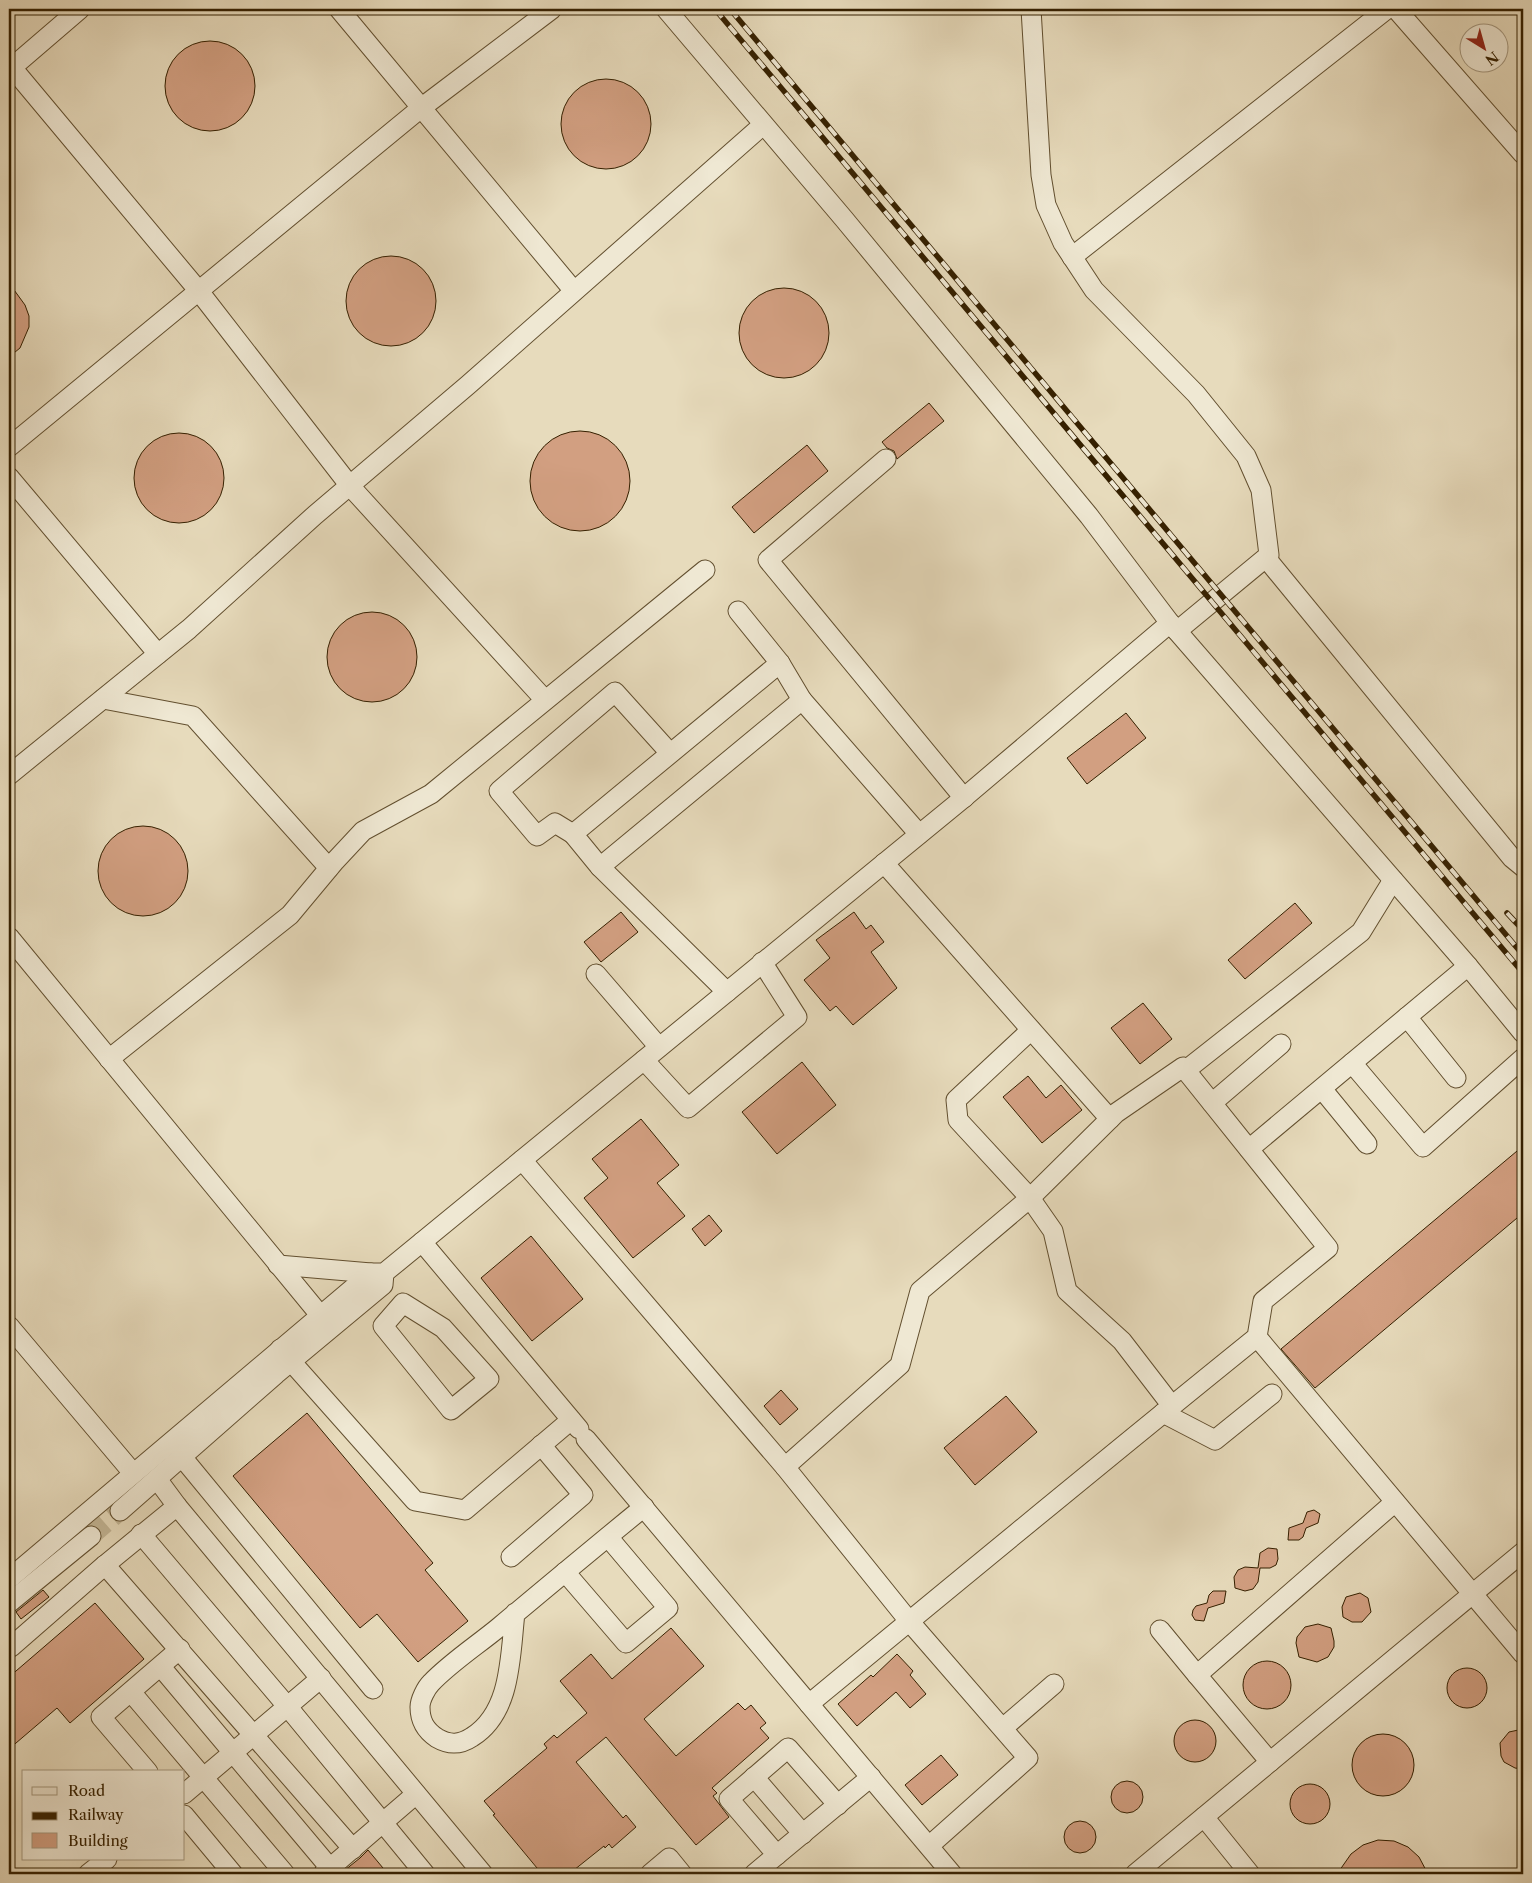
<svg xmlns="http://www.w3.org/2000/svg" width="1532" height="1883" viewBox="0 0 1532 1883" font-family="'Libre Caslon Text',serif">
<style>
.building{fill:#d29f81;stroke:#352000}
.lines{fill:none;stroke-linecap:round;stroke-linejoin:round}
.minor-tunnel{stroke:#c3b696;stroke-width:19;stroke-dasharray:19 9;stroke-linecap:butt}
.minor-casing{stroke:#624f2f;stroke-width:21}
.minor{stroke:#efe8d3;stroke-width:19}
.rail-casing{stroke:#352000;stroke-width:5.5}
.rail{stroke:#efe8d3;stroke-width:4;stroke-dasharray:11;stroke-linecap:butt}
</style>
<rect width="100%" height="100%" fill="#e7dbbc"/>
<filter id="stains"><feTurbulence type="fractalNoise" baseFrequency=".004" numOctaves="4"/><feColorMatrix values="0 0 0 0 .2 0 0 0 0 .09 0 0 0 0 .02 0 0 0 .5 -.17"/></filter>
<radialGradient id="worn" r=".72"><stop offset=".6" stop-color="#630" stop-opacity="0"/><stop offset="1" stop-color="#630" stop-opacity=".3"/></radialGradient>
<g class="building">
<circle cx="210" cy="86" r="45"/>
<circle cx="606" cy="124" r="45"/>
<circle cx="391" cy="301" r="45"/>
<path d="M9,283L25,305L29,316V327L20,348L9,357Z"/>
<circle cx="784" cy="333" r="45"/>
<path d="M929,403L944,421L897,459L894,451L887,448L882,442Z"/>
<circle cx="580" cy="481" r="50"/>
<circle cx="179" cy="478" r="45"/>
<path d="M807,445L828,471L754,533L732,507Z"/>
<circle cx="372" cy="657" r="45"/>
<path d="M1126,713L1146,738L1087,784L1067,758Z"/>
<circle cx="143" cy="871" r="45"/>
<path d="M1295,903L1312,923L1245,979L1228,960Z"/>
<path d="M621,912L638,932L601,962L584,942Z"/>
<path d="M854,912L866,929L871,925L884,942L871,952L897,988L853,1025L836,1006L830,1011L804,980L830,958L816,940Z"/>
<path d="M1143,1003L1172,1039L1140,1064L1111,1028Z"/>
<path d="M802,1062L836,1105L777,1154L742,1112Z"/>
<path d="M1028,1076L1046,1098L1061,1085L1082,1110L1042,1143L1003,1097Z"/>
<path d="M641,1119L679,1165L657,1183L685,1216L633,1258L584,1198L608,1178L592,1159Z"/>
<path d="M1523,1146V1213L1315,1388L1281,1349Z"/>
<path d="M709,1215L722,1231L705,1246L692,1229Z"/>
<path d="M531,1236L583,1299L532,1341L481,1278Z"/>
<path d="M781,1390L798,1409L780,1425L764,1406Z"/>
<path d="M1006,1396L1037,1432L975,1485L944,1448Z"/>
<path d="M307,1413L433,1563L425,1570L468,1621L418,1662L377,1614L360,1628L233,1476Z"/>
<path d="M1314,1510L1320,1514L1318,1523L1306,1528L1303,1537L1299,1540H1288L1289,1528L1303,1523L1307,1512Z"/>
<path d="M1268,1548L1277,1549L1278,1559L1276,1565L1270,1568H1260L1258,1582L1253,1589L1245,1591L1235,1588L1234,1577L1238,1570L1245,1567L1258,1568L1260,1553Z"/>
<path d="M43,1590L49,1597L21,1619L16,1612Z"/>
<path d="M1213,1591H1226L1224,1603L1208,1608L1204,1621L1195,1620L1192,1615L1193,1610L1196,1606L1207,1603L1209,1595Z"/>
<path d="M1360,1593L1368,1598L1371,1612L1362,1622H1352L1343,1617L1342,1607L1346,1597Z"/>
<path d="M95,1603L144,1659L70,1723L57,1708L9,1749V1677Z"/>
<path d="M1318,1624L1331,1628L1334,1641V1647L1328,1657L1317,1662L1299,1657L1296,1643L1297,1637L1305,1627Z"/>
<path d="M671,1628L704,1666L644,1719L676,1756L738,1703L745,1710L751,1705L766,1723L760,1728L769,1738L712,1788L717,1793L713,1796L729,1817L696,1845L606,1737L576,1762L623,1818L626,1815L636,1827L612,1848L609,1844L605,1848L604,1846L569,1874H542L493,1815L495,1814L484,1801L547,1748L544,1744L554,1735L557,1738L587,1713L560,1681L591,1654L612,1679Z"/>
<path d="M897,1654L913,1671L910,1675L926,1694L910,1708L896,1692L857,1726L838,1704L871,1675L873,1677Z"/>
<circle cx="1267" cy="1685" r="24"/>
<circle cx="1467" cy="1688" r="20"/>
<circle cx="1195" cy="1741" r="21"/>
<path d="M1523,1729V1769L1515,1768L1504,1762L1501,1756L1500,1743L1509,1732Z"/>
<circle cx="1383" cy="1765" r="31"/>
<path d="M941,1755L958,1775L922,1805L905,1785Z"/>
<circle cx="1127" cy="1797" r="16"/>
<circle cx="1310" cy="1804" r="20"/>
<circle cx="1080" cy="1837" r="16"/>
<path d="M1378,1840L1394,1841L1408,1847L1419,1857L1428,1874H1337L1351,1854L1363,1845Z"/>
<path d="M368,1850L388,1874H340L360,1858Z"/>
</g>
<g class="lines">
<path class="minor-tunnel" d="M91,1536L120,1511"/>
<g class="minor-casing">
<g id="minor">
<path d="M339,9L574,291"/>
<path d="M666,9L844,219L1089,516L1170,623"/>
<path d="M1031,9L1041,175L1046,205L1063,243L1094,290L1196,394L1246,456L1261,490L1269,555L1177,631"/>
<path d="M1396,9L1523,154"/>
<path d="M9,64L198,290L350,486L545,700"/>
<path d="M9,70L80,9"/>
<path d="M1072,257L1387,9"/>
<path d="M9,447L421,108L552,9"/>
<path d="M886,459L768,560L964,798"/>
<path d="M9,477L158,654"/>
<path d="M1266,558L1512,858L1523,867"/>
<path d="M738,611L780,663"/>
<path d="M103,699L193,716L329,868"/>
<path d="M9,775L189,629L315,515L468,385L763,125"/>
<path d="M573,834L555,823L537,836L499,791L615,692L670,753"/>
<path d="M884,863L1110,1119"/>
<path d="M600,867L573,834L780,663L802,700"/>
<path d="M9,937L320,1315"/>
<path d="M596,974L659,1047"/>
<path d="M727,992L600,867L802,700L919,834"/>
<path d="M1407,1017L1456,1078"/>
<path d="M1031,1030L956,1100L958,1120L1030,1198L1053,1231L1067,1291L1122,1341L1172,1406"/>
<path d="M109,1059L290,915L335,861L363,831L431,794L705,570"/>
<path d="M644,1060L688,1108L797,1017L762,962"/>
<path d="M1352,1063L1423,1147L1523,1058"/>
<path d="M1186,1070L1361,932L1393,880"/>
<path d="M1322,1089L1367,1144"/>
<path d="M1212,1103L1281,1044"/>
<path d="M1249,1149L1468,966"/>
<path d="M522,1160L785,1467"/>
<path d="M422,1242L579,1429"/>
<path d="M278,1265L371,1273"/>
<path d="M403,1303L443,1328L489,1379L451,1410L383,1326Z"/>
<path d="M9,1326L133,1473"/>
<path d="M1257,1337L1523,1654"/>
<path d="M280,1349L415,1501L465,1510L571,1420"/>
<path d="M1163,1413L1215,1440L1272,1394"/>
<path d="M586,1439L952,1874"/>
<path d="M182,1457L373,1689"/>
<path d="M157,1479L177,1506L483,1874"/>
<path d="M120,1511L276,1374L383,1285L384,1273"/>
<path d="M141,1534L287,1706L425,1874"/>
<path d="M511,1557L583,1495L541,1445"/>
<path d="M105,1565L353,1849"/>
<path d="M565,1572L626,1643L668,1608L608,1537"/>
<path d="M9,1579L371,1273H384L960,801L1170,623L1468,966L1523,1033"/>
<path d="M9,1603L91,1536"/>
<path d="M515,1613C510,1655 512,1712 472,1737C460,1745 449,1745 437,1738C425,1730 420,1721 420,1707C420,1700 426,1688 431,1683C450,1663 476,1646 498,1628C547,1587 595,1547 644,1507"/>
<path d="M1160,1630L1197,1675"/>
<path d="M11,1647L105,1565L177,1506"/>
<path d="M161,1667L330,1868"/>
<path d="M131,1692L285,1874"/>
<path d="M809,1704C958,1581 1107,1458 1257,1337L1263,1301L1328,1248L1183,1067L1116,1113L1030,1198L920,1291L900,1365L785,1467L909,1621L1028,1758L929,1846"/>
<path d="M1003,1728L1054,1684"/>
<path d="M1270,1762L1197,1675L1395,1502"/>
<path d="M148,1772L101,1717L180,1649"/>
<path d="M754,1777L803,1834"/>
<path d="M184,1794L321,1678"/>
<path d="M184,1815L233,1874"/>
<path d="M1204,1817L1250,1874"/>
<path d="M777,1855L729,1799L788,1748L838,1805"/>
<path d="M88,1874L107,1859"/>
<path d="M323,1874L416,1794"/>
<path d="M650,1874L669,1858L682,1874"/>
<path d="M754,1874L871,1777"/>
<path d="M1135,1874L1523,1552"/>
</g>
</g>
<use href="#minor" class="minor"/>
<g class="rail-casing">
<g id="rail">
<path d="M715,9L1523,973"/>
<path d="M730,9L1523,955"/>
<path d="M1507,913L1523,930"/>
</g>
</g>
<use href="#rail" class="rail"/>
</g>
<rect width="1532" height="1883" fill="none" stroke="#e7dbbc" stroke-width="30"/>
<rect x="10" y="10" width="1512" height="1863" fill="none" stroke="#352000" stroke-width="2.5"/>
<rect x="15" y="15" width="1502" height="1853" fill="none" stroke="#352000"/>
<rect x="22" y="1770" width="162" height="90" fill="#efe8d3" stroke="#a5987f"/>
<rect x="32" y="1787" width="25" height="8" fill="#efe8d3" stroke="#a5987f"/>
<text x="68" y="1796" font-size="15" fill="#352000">Road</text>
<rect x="32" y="1812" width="25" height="8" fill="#352000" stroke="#a5987f"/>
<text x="68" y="1820" font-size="15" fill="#352000">Railway</text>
<rect x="32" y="1833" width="25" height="15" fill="#d29f81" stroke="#a5987f"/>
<text x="68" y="1846" font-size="15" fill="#352000">Building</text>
<g transform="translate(1484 48) rotate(143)"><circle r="24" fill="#efe8d3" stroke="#a5987f"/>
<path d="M0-4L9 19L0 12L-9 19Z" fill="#8f2418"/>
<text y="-8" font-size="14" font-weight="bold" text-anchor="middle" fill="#352000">N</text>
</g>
<rect width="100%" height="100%" filter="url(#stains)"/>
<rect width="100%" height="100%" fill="url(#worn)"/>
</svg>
